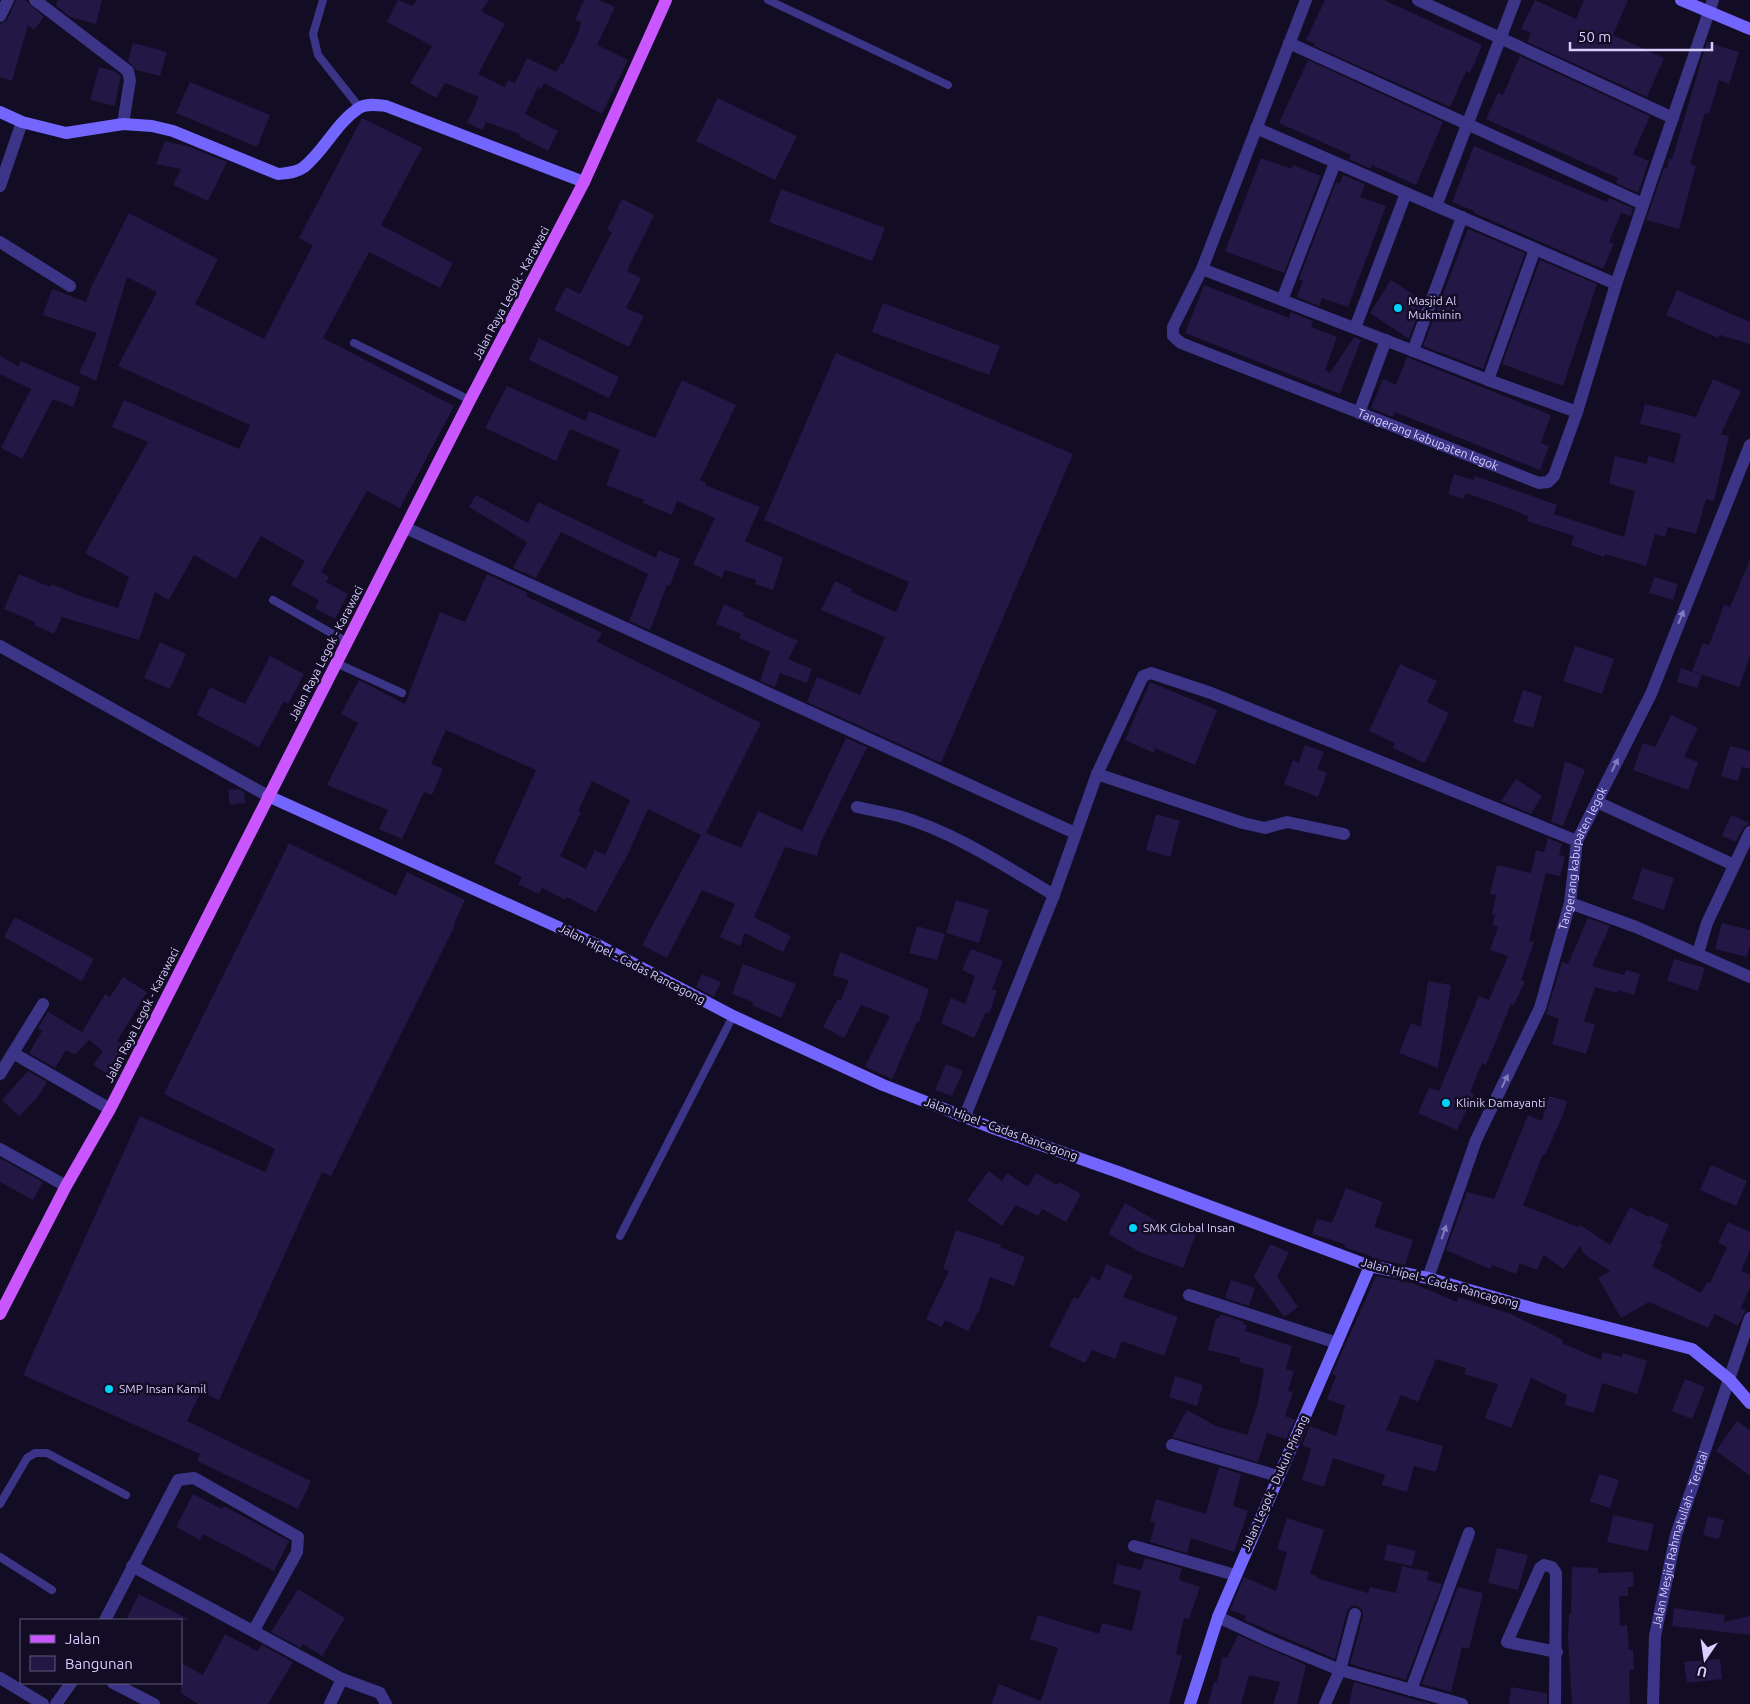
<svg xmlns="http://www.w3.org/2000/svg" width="1750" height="1704" viewBox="0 0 1750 1704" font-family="Ubuntu,sans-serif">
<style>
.building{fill:#231746;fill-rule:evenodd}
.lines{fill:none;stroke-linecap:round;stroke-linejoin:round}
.lane{stroke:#3c3487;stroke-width:8}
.street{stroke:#3c3487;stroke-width:12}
.secondary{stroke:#7366ff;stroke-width:12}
.primary{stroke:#ca56ff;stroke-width:12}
.oneway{fill:#827abd}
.poi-dot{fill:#00d3fa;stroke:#120c24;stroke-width:2}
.labels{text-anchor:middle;stroke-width:5;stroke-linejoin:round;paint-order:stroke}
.street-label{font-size:12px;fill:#d8cfff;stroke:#120c24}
.poi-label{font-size:12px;fill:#d8cfff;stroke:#120c24;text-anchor:start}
</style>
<rect width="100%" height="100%" fill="#120c24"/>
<g class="building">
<path d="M16,0H25L44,17L34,30L28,25L12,81L0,77V24L7,20Z"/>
<path d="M57,0H102L96,24L70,17L56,6Z"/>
<path d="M398,0L413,6L417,0H489L481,11L505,24L478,74L505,87L508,80L515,83L527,58L556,72L561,63L563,64L578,33L581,22L575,20L584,0H599L615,7L597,45L628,60L602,114L544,83L541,89L538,87L525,114L558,131L548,151L519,136L520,134L486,122L483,130L467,123L479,97L445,83L436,98L410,83L432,46L387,22Z"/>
<path d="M1325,0H1384L1482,45L1470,73L1466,71L1450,107L1314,46L1315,44L1306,40Z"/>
<path d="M1535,0L1576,19L1584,0H1628L1613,35L1664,58L1647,97L1527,42L1531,33L1521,29Z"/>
<path d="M1707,42L1739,52L1729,84L1719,80L1709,114L1705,113L1690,164L1696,166L1679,229L1646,220L1664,168L1667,169L1669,159H1672Z"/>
<path d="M133,43L167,52L160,76L136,70L128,61Z"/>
<path d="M1520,56L1650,116L1633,154L1649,161L1638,193L1616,183L1618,178L1486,119L1498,93L1503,95Z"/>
<path d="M1308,60L1443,122L1416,185L1372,165L1371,169L1349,159L1351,155L1279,123Z"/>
<path d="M99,67L114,71L121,76L115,106L90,100Z"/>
<path d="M190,82L270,115L257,147L176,113Z"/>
<path d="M718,98L797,136L775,180L696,141Z"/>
<path d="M362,118L422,148L381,225L453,263L440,288L369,252L323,338L454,406L400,508L367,491L321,572L329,577L326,582L348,594L335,619L315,608L319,600L291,585L305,561L261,536L236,579L194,555L169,600L155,592L139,640L62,617L54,634L34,625L35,622L4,609L19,574L50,587L52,584L80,596L118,608L129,577L85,553L148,442L112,427L124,400L239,449L250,425L118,366L157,292L127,277L96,381L79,373L97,333L43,315L52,289L86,302L92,285L129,213L218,259L195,304L264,339L313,245L299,238Z"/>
<path d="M165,141L190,147L227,162L208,201L173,185L181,169L156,164Z"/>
<path d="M1474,146L1607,202L1609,198L1633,208L1631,216L1621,213L1609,242L1614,244L1603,269L1474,213V211L1452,202Z"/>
<path d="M1261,158L1292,169L1293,165L1321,176L1284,273L1225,251Z"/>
<path d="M1343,175L1365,184L1360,197L1386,206L1348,307L1322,298L1319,306L1297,297L1303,281L1299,279L1336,182L1340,183Z"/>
<path d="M781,189L885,228L872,261L769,222Z"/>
<path d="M622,199L654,215L627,271L641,278L626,308L644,316L629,347L554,310L566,287L580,294L612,232L607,230Z"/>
<path d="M1468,229L1525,253L1483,369L1423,346Z"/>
<path d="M1540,260L1597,284L1563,386L1502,364Z"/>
<path d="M1391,280L1423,301L1409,339L1370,313Z"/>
<path d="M1204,285L1289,318L1291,312L1313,321L1311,327L1337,337L1325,370L1330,373L1354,337L1361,340L1340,394L1185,333Z"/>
<path d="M1677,290L1750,322V344L1720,335L1718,338L1666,315Z"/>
<path d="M883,303L1000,346L989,375L872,332Z"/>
<path d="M539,338L619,377L609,398L529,360Z"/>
<path d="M836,353L1073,454L941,763L807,702L817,677L860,695L885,637L821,610L835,581L852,589L851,592L896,612L909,582L764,520Z"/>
<path d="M0,356L18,366L21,361L80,387L73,407L53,399L22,459L1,448L31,389L0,374Z"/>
<path d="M1407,357L1551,415L1541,443L1549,446L1540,470L1395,412L1393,417L1371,408L1383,379L1396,385Z"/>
<path d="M1713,379L1741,391L1721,434L1729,436L1714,501L1706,499L1696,534L1668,527L1665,537L1655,534L1646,566L1605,554L1604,557L1571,545L1574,536L1527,521L1528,516L1500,505L1466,493L1464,499L1448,494L1454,474L1473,480L1475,476L1557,505L1554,514L1624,537L1635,491L1609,484L1615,456L1647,464L1648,456L1674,463L1681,434L1640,424L1645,404L1696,417Z"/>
<path d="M682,380L736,405L700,480L706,483L705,485L760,507L745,541L783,558L773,590L755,584L756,580L725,570L722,578L693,564L715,518L677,501L672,515L643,503L644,500L606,485L620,450L570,429L556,461L485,428L507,386L586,421L589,411L655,438Z"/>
<path d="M476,495L528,523L538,502L656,558L658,550L680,559L670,586L667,585L650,630L629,621L648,574L561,532L536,578L513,568L527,542L469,507Z"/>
<path d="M1750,560V656L1739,687L1692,671L1703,643L1709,645L1724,605L1730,607Z"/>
<path d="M487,574L528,593L526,596L602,633L597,642L761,723L706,833L741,848L758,811L802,831L846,738L867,747L821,842L817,856L785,847L754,917L791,936L783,952L745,933L740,946L720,937L735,904L702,890L667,958L642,945L701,835L648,809L628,854L596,912L567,897L566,900L542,888L539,894L518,884L522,877L494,863L536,770L446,730L431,764L443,769L432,795L424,792L402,839L379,829L388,810L327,785L358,723L341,714L359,680L405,704L440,612L465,622ZM592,781L630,800L605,855L595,850L586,869L560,856L581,812L578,811Z"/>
<path d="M1654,577L1678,584L1673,600L1649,593Z"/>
<path d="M724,604L744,613L743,616L798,641L788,659L812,669L807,683L780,673L775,687L760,681L770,652L739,638L741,634L716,624Z"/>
<path d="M160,642L186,654L170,689L144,678Z"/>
<path d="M1575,646L1614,659L1602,694L1563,681Z"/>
<path d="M270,656L304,674L288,704L284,701L259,747L197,715L210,687L245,704Z"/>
<path d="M1400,664L1437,681L1427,702L1449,713L1425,763L1393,748L1395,743L1369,731Z"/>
<path d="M1681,668L1702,675L1697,688L1677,682Z"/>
<path d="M1150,682L1217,710L1195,765L1155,748L1154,753L1125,740Z"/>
<path d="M1523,690L1542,696L1533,728L1513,722Z"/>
<path d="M1671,715L1698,728L1684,757L1698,762L1688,790L1633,770L1643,743L1655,747Z"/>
<path d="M1305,745L1324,752L1317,769L1327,773L1318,797L1284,784L1293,760L1299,763Z"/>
<path d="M1730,746L1750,751V769L1742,767L1738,781L1721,776Z"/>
<path d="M1565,761L1585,770L1563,826L1551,822Z"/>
<path d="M1516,779L1542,796L1531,814L1501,801Z"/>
<path d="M238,789L244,792L245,803L230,805L228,790Z"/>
<path d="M1156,814L1180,821L1170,857L1146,850Z"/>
<path d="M1731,815L1750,823L1743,828L1736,842L1722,836Z"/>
<path d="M1548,838L1562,844L1559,855L1565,857L1560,876L1546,873L1529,941L1534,942L1521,980L1525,981L1514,1005L1511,1004L1486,1065L1482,1063L1470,1092L1474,1094L1457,1130L1418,1113L1429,1088L1439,1091L1479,996L1489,1000L1508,956L1490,950L1498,927L1492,925L1495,915L1492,914L1496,895L1490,894L1497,865L1531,873L1536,850L1544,852Z"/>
<path d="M289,843L396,896L407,872L465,900L454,924L455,925L331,1176L322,1172L219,1400L201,1392L187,1421L311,1481L298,1509L197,1461L200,1454L23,1375L140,1116L265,1172L275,1149L164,1094Z"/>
<path d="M1642,868L1674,878L1664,910L1632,899Z"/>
<path d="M956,900L989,910L979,943L946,933Z"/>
<path d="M15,917L94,959L82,981L4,937Z"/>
<path d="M1588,918L1610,926L1592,966L1624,975L1626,970L1640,974L1634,995L1618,990L1617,993L1595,987L1584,1021L1595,1025L1586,1054L1552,1044L1559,1019L1546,1014L1562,962L1568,964Z"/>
<path d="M1722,923L1750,930V945L1747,957L1715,949Z"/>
<path d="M917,926L945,934L937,960L909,953Z"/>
<path d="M971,949L1003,961L992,989L997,991L989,1014L986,1012L974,1038L941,1023L951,998L965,1004L975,976L962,970Z"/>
<path d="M840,952L929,989L919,1022H917L892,1079L865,1067L890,1016L861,1005L844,1038L823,1027L838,999L841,1000L848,983V980L833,975Z"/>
<path d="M1674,959L1705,968L1698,991L1667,981Z"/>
<path d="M743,964L796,984L781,1018L752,1005L753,1002L732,994Z"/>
<path d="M702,974L721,982L714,997L696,987Z"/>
<path d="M123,977L147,992L117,1041L130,1048L113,1077L93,1065L103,1051L89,1040L75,1055L66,1050L55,1068L29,1053L42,1031L38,1028L48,1012L82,1032L105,994L110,997Z"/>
<path d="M1428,981L1451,985L1438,1068L1399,1053L1411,1023L1421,1027Z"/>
<path d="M946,1064L963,1071L952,1096L935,1090Z"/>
<path d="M28,1071L47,1082L37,1098L19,1116L2,1100Z"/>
<path d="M1549,1096L1567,1101L1563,1115L1545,1155L1543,1154L1523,1205L1578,1227L1580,1225L1610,1245L1630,1207L1649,1217V1215L1669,1225L1660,1244L1663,1245L1652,1266L1701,1293L1707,1282L1710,1283L1727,1247L1718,1243L1728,1222L1750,1232V1250L1741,1271L1750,1275V1288L1741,1308L1746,1310L1738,1326L1715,1314L1708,1328L1649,1302L1621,1318L1598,1278L1610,1271L1584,1254L1580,1246L1563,1269L1544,1255L1537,1270L1520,1263L1516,1274L1492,1265L1490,1269L1446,1250L1467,1192L1494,1199L1528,1115L1542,1121Z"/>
<path d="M0,1158L43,1182L33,1200L0,1182Z"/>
<path d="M1711,1165L1747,1181L1736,1206L1700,1190Z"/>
<path d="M989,1171L1002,1181L1007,1173L1028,1187L1036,1173L1057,1185L1059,1182L1081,1194L1066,1222L1042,1209L1038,1216L1016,1205L1002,1226L967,1200Z"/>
<path d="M1346,1188L1383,1202L1374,1227L1413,1240L1405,1265L1372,1258L1371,1256L1344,1247L1345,1244L1312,1234L1317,1219L1332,1223Z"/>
<path d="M1125,1203L1171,1229L1174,1221L1197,1231L1183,1268L1140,1252L1108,1234Z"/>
<path d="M956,1230L1001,1245L1000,1247L1025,1257L1014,1286L990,1277L980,1308L968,1331L945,1320L942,1327L926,1319L949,1271L943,1269Z"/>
<path d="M1270,1244L1289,1252L1277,1277L1298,1307L1284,1317L1254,1277Z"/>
<path d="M1106,1264L1133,1276L1123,1297L1178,1317L1164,1356L1122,1341L1115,1359L1092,1350L1085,1363L1049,1346L1074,1297L1078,1299L1092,1276L1100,1281Z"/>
<path d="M1376,1276L1412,1283L1457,1302L1458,1297L1511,1314L1563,1340L1562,1343L1601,1360L1603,1352L1622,1357L1623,1353L1647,1361L1637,1394L1602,1383L1594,1413L1565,1405L1567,1395L1531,1378L1511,1428L1485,1418L1498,1384L1464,1374L1466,1368L1436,1359L1418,1402L1401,1395L1386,1430L1443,1446L1436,1472L1414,1466L1407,1492L1382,1485L1385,1475L1333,1458L1324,1487L1302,1480L1311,1449L1302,1445L1310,1426L1336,1436L1345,1406L1327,1399L1336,1376L1332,1374Z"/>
<path d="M1231,1280L1255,1288L1249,1306L1225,1298Z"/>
<path d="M1220,1314L1244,1322L1243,1324L1247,1325L1245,1331L1292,1346L1286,1369L1294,1371L1288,1391L1293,1392L1285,1416L1295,1420L1286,1439L1267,1433L1258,1462L1172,1437L1187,1410L1216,1426L1247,1435L1258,1403L1264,1369L1239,1362L1240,1358L1208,1350L1216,1318H1219Z"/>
<path d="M1175,1376L1203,1385L1197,1406L1169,1397Z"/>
<path d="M1685,1379L1705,1387L1692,1419L1672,1411Z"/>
<path d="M1737,1421L1750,1430V1476L1716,1451Z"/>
<path d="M1219,1467L1241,1474L1233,1506L1248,1511L1234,1552L1191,1538L1187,1553L1150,1542L1155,1523L1150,1521L1156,1499L1206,1514Z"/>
<path d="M1599,1474L1619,1480L1610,1508L1590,1502Z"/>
<path d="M193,1494L222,1509L224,1506L289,1541L274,1571L203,1534L200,1540L176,1527Z"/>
<path d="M1613,1515L1654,1524L1648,1551L1607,1542Z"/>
<path d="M1708,1516L1724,1520L1719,1539L1703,1535Z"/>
<path d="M1287,1518L1324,1530L1310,1574L1317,1576L1316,1578L1368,1593L1370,1587L1396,1593L1402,1566L1429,1572L1427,1580L1442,1584L1406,1680L1350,1664L1363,1616V1611L1358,1606H1352L1347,1611L1335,1659L1244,1620L1246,1616L1230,1610L1244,1577L1276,1591L1287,1552L1277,1549Z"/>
<path d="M1387,1544L1416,1551L1412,1566L1384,1560Z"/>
<path d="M1497,1548L1528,1555L1518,1590L1488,1583Z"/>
<path d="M1145,1558L1182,1568L1179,1580L1200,1587L1189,1619L1184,1618L1176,1654L1182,1656L1169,1704H991L999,1684L1041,1701L1058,1648L1030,1639L1038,1615L1099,1634L1102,1623L1132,1631L1141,1591L1113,1584L1117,1564L1141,1570Z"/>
<path d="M1572,1567L1598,1568V1573L1633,1572L1634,1587H1628V1596H1619L1620,1626L1627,1625L1629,1650H1633L1634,1670H1629L1630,1704H1572L1568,1636L1569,1614H1571Z"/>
<path d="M1458,1587L1483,1593L1469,1649L1462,1647L1451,1692L1422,1684Z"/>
<path d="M298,1589L345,1618L322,1656L303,1644L301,1648L271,1632Z"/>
<path d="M139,1594L190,1620H126Z"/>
<path d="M1674,1608L1725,1615L1724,1622L1750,1616V1635L1672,1626Z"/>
<path d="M225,1634L257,1651L262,1645L293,1662L268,1704H198L181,1693V1663L203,1675Z"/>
<path d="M1238,1635L1306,1665L1297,1704H1273L1280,1682L1249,1675L1241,1704H1208L1214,1682L1217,1683L1222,1657L1227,1658Z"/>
<path d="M1720,1659L1722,1679L1687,1683L1684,1662Z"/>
<path d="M1354,1682L1409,1698L1432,1704H1349Z"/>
<path d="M1511,1687L1547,1693V1704H1509Z"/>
</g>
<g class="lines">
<g class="lane">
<path d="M323,0L313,34L318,55L360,108"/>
<path d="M768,0L948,85"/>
<path d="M354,343L470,400"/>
<path d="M273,600L347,642"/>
<path d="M336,663L402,693"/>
<path d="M620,1236L733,1016"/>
<path d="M0,1504L27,1458L35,1453H47L126,1495"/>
<path d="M0,1557L52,1590"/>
</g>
<g class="street">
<path d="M35,0L128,71L130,80L123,124"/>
<path id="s1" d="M1306,0L1202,269L1173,327V336L1181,343L1539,483L1548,482L1554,476L1577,412L1616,284L1713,0"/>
<path d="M1418,0L1673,118"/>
<path d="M0,16L8,0"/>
<path d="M1289,43L1643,204"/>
<path d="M1256,128L1616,284"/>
<path d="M0,186L22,122"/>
<path d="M1436,206L1515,0"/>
<path d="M0,242L70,286"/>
<path d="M1202,269L1488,380L1577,412"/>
<path d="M1282,300L1335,163"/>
<path d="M1355,328L1406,193"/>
<path d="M1413,351L1462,217"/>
<path d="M1488,380L1535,249"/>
<path d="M1359,413L1386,340"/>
<path d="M406,528L1075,833"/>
<path d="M0,646L268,796"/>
<path d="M1097,774L1243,823L1265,828L1287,822L1344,834"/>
<path d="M1597,802L1734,865"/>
<path d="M857,807C871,810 885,813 899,816C954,832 1005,866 1054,895"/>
<path d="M1570,903L1636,927L1750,977"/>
<path d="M1698,953L1707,923L1750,832"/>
<path d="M13,1053L110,1109"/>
<path d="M0,1074L43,1004"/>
<path d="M965,1116L1054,895L1097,774L1143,676L1151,673L1211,693L1577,841"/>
<path d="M0,1149L66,1186"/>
<path id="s2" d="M1428,1278L1476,1140L1540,1008L1570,903L1577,841L1651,694L1750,445"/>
<path d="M1189,1295L1337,1343"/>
<path d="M1172,1445L1278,1476"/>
<path d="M1134,1546L1235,1575"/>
<path d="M132,1566L342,1679L380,1693L386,1704"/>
<path d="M1218,1617L1272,1642L1340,1670L1462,1704"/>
<path d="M105,1620L178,1480L194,1478L298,1537L297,1552L254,1630"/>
<path d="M0,1678L43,1704"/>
<path d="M113,1683L154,1704"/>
<path d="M1411,1690L1469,1533"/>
<path d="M56,1704L71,1683"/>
<path d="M330,1704L342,1679"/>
<path d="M1325,1704L1340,1670L1355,1614"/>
<path d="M1555,1704L1556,1573L1552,1567L1544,1565L1540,1568L1507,1642L1557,1652"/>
<path id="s3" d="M1653,1704L1655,1636L1676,1535L1750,1318"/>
</g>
<g class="secondary">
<path d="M1681,0L1750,29"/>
<path d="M0,112L22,122L66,133L123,124L152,126L173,131L278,174C287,173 296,173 304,167C325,150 336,123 359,108C367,103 377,105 386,106L584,182"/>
<path d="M268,796L600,946L733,1016L883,1085L990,1127L1118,1172L1370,1266L1428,1278L1535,1309L1692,1349L1730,1380L1750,1403"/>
<path d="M1190,1704L1218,1617L1370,1266"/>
</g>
<path class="primary" d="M0,1314L66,1186L110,1109L470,400L584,182L666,0"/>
</g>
<defs><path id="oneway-solid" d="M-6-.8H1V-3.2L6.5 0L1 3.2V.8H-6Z" transform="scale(1.25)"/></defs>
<g class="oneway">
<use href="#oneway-solid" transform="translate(1681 617) rotate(-68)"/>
<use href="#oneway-solid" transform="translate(1615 765) rotate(-64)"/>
<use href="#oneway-solid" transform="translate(1505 1081) rotate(-64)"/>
<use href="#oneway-solid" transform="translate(1444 1232) rotate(-71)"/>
</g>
<g class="poi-dot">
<circle cx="1398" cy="308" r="5"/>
<circle cx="1446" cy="1103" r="5"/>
<circle cx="1133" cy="1228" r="5"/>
<circle cx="109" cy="1389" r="5"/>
</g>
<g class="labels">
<g class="street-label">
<text transform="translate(511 293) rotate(-62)" y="4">Jalan Raya Legok - Karawaci</text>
<text dy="4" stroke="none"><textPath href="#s1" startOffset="638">Tangerang kabupaten legok</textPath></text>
<text transform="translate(326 653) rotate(-63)" y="4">Jalan Raya Legok - Karawaci</text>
<text dy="4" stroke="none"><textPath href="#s2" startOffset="449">Tangerang kabupaten legok</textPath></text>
<text transform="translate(632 964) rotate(27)" y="4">Jalan Hipel - Cadas Rancagong</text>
<text transform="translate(142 1015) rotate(-63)" y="4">Jalan Raya Legok - Karawaci</text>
<text transform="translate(1001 1129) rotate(20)" y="4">Jalan Hipel - Cadas Rancagong</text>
<text transform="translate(1440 1283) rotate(15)" y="4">Jalan Hipel - Cadas Rancagong</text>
<text transform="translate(1275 1483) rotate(-66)" y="4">Jalan Legok - Dukuh Pinang</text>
<text dy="4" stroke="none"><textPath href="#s3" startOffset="168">Jalan Mesjid Rahmatullah - Teratai</textPath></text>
</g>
<g class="poi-label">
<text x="1408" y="305">Masjid Al<tspan x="1408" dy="14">Mukminin</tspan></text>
<text x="1456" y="1107">Klinik Damayanti</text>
<text x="1143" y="1232">SMK Global Insan</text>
<text x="119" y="1393">SMP Insan Kamil</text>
</g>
</g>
<rect x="20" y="1619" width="162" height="65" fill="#120c24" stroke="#615a7c"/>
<rect x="30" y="1635" width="25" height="8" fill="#ca56ff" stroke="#615a7c"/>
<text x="65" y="1644" font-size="15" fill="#d8cfff">Jalan</text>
<rect x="30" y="1656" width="25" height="15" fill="#231746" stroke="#615a7c"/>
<text x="65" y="1669" font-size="15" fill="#d8cfff">Bangunan</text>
<g transform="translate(1705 1659) rotate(193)" stroke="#120c24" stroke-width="4" paint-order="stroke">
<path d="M0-4L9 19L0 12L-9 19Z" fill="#d8cfff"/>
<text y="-8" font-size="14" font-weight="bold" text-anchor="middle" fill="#d8cfff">U</text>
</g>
<path d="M1570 42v8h142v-8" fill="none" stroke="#d8cfff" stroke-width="2.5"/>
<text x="1578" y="42" font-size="15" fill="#d8cfff" stroke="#120c24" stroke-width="4" paint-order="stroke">50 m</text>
</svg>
